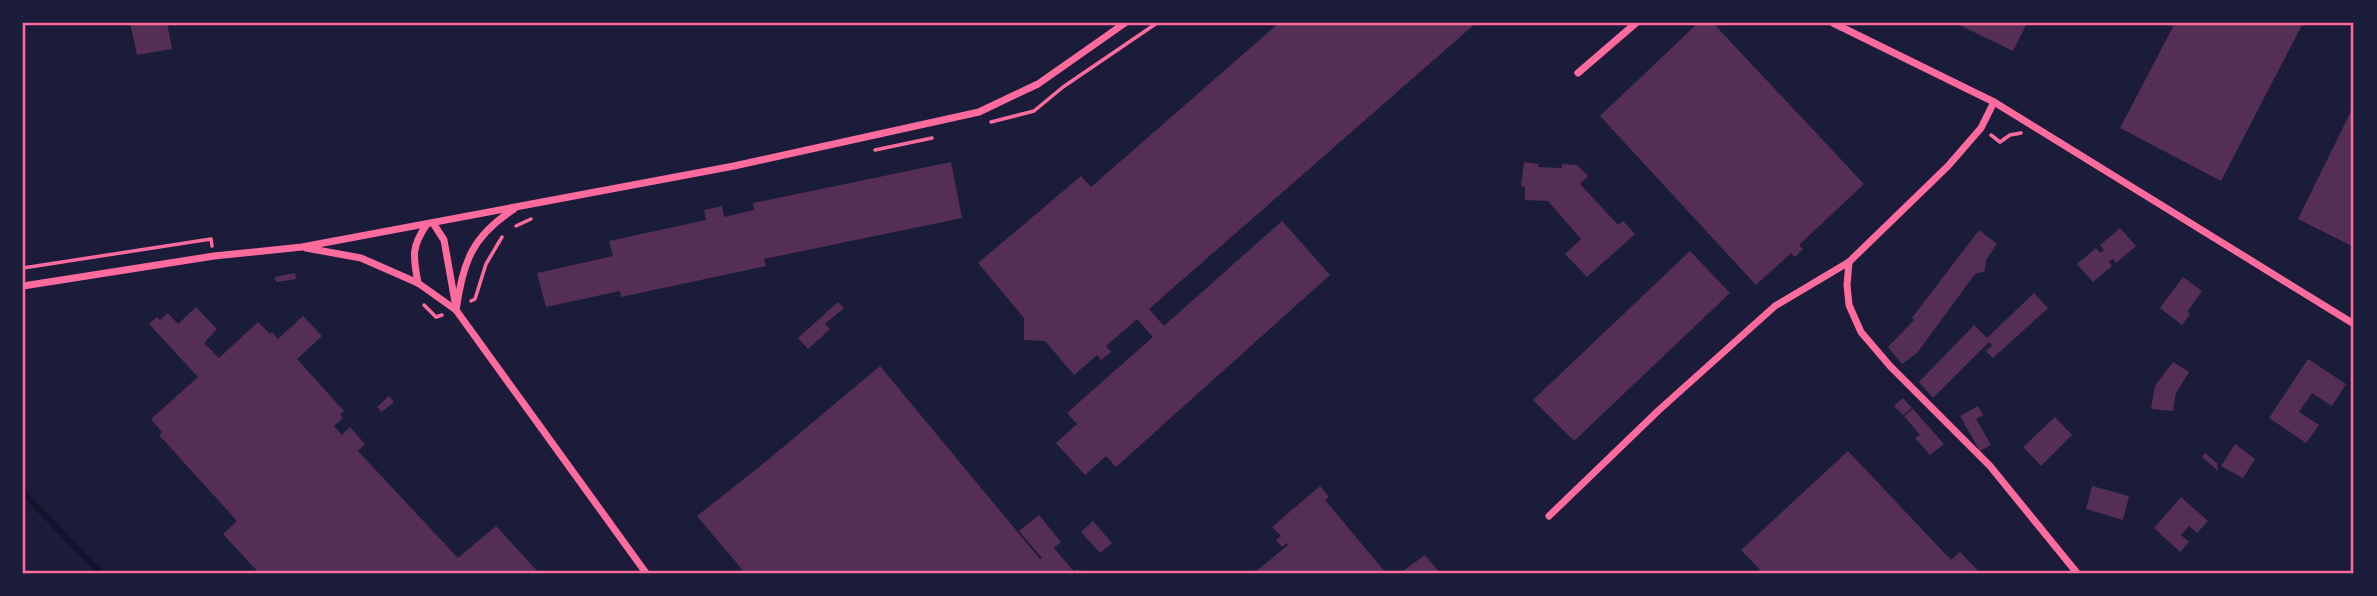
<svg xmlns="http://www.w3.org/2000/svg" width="2377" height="596" viewBox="0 0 2377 596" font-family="'Playfair Display',serif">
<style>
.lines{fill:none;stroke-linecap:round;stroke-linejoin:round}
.stream{stroke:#12122b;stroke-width:6}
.building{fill:#542f53}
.path{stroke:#ff6b9d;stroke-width:3.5}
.minor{stroke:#ff6b9d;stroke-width:7}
.neatline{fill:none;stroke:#ff6b9d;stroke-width:2.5}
</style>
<rect width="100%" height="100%" fill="#1b1b3a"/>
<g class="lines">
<path class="stream" d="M23,493L101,573"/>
</g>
<g class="building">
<path d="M130,23H167L172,49L137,55Z"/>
<path d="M1279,23H1476L1149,309L1164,326L1282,221L1330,275L1116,467L1106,456L1085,475L1056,443L1077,424L1067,413L1153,337L1137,319L1106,346L1111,352L1101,360L1097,355L1074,375L1045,341L1024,340V318L978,263L1081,176L1091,187Z"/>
<path d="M1698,23H1713L1864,184L1799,245L1803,249L1795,257L1791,253L1756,285L1600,116Z"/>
<path d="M1955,23H2027L2013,51Z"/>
<path d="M2175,23H2303L2221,181L2120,128Z"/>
<path d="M2354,105V247L2298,219Z"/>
<path d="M951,162L962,218L764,259L766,266L621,297L620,291L546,307L537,273L613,256L609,241L706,220L704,210L722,206L724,217L754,210L753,203Z"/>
<path d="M1524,162L1539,164L1538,167L1562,168V164L1577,165L1588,176L1580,184L1618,225L1623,221L1635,234L1587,277L1565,254L1581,239L1548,201L1525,200V187L1521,186Z"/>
<path d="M2120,228L2136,246L2116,263L2113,259L2109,262L2112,266L2093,282L2077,264L2096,248L2100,253L2104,250L2100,245Z"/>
<path d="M1979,230L1997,244L1986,260L1985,271L1975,274L1917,353L1902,364L1888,347L1914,320L1912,318Z"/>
<path d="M1690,251L1730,293L1574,441L1533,400Z"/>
<path d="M295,273L296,279L276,282L275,277Z"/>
<path d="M2183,277L2202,291L2187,312L2190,314L2182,325L2160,308Z"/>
<path d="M2034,293L2048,308L1993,358L1986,351L1992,346L1989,342L1933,398L1919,382L1974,325L1987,338Z"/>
<path d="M838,302L844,308L825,324L830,329L808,349L798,338Z"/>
<path d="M196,307L217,329L204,343L219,358L258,322L270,334L272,332L278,339L303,316L322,336L297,359L344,411L340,415L343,418L334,426L342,435L350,427L365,444L358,451L458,558L496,526L539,573H259L223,534L237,521L159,435L162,432L151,419L198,377L149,324L157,317L160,320L168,313L178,324Z"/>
<path d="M2308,359L2346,384L2332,406L2312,393L2299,412L2319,425L2306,443L2269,418Z"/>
<path d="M2173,362L2189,372L2176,393L2173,411L2151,409L2155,386Z"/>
<path d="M880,366L1040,559L1042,558L1019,531L1039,515L1061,542L1054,548L1074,572L1078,569L1081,573H745L697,516L769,459Z"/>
<path d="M389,396L394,402L382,412L377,407Z"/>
<path d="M1903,398L1912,408L1903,415L1894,406Z"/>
<path d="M1978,406L1983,415L1976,419L1991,445L1980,451L1960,416Z"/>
<path d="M1913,409L1944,444L1930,455L1915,438L1920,435L1904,416Z"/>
<path d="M2055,417L2072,435L2041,466L2023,447Z"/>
<path d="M2235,444L2255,459L2243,478L2221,466Z"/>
<path d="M1848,451L1951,560L1960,552L1980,573H1763L1741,550Z"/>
<path d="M2205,453L2217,463L2218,471L2202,457Z"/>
<path d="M1320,486L1329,497L1325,500L1386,573H1254L1288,545L1287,543L1282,547L1276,540L1281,536L1272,527Z"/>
<path d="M2092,486L2129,496L2123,520L2086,509Z"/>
<path d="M2181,497L2208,521L2197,533L2189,526L2181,535L2189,542L2180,552L2154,528Z"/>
<path d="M1093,521L1112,543L1100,553L1081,532Z"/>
<path d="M1425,555L1440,573H1400Z"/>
</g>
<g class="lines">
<g class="path">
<path d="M991,122L1034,111L1063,87L1157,23"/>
<path d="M1991,135L2000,142L2010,135L2021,133"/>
<path d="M875,150L932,138"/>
<path d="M516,226L531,219"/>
<path d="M23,268L211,239L212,246"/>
<path d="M471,301L475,299L486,264L502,237"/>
<path d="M424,305L436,317L442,315"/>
</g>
<g class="minor">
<path d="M1833,23L1994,102L2354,324"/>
<path d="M1578,73L1636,23"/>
<path d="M433,223L444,240L455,302"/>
<path d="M306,248L361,258L418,283L456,310L646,573"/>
<path d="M1849,262L1847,285L1849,305L1861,332L1890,366L1990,466L2077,573"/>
<path d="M418,283C413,256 411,247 427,224"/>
<path d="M23,286L214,256L302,247L734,166L979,112L1038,84L1125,23"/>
<path d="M456,310C464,261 471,237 514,209"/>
<path d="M1549,516L1659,410L1775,306L1849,262L1948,166L1981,128L1994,102"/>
</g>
</g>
<rect width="2377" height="596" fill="none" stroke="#1b1b3a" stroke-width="49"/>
<rect x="24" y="24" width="2328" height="548" class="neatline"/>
</svg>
